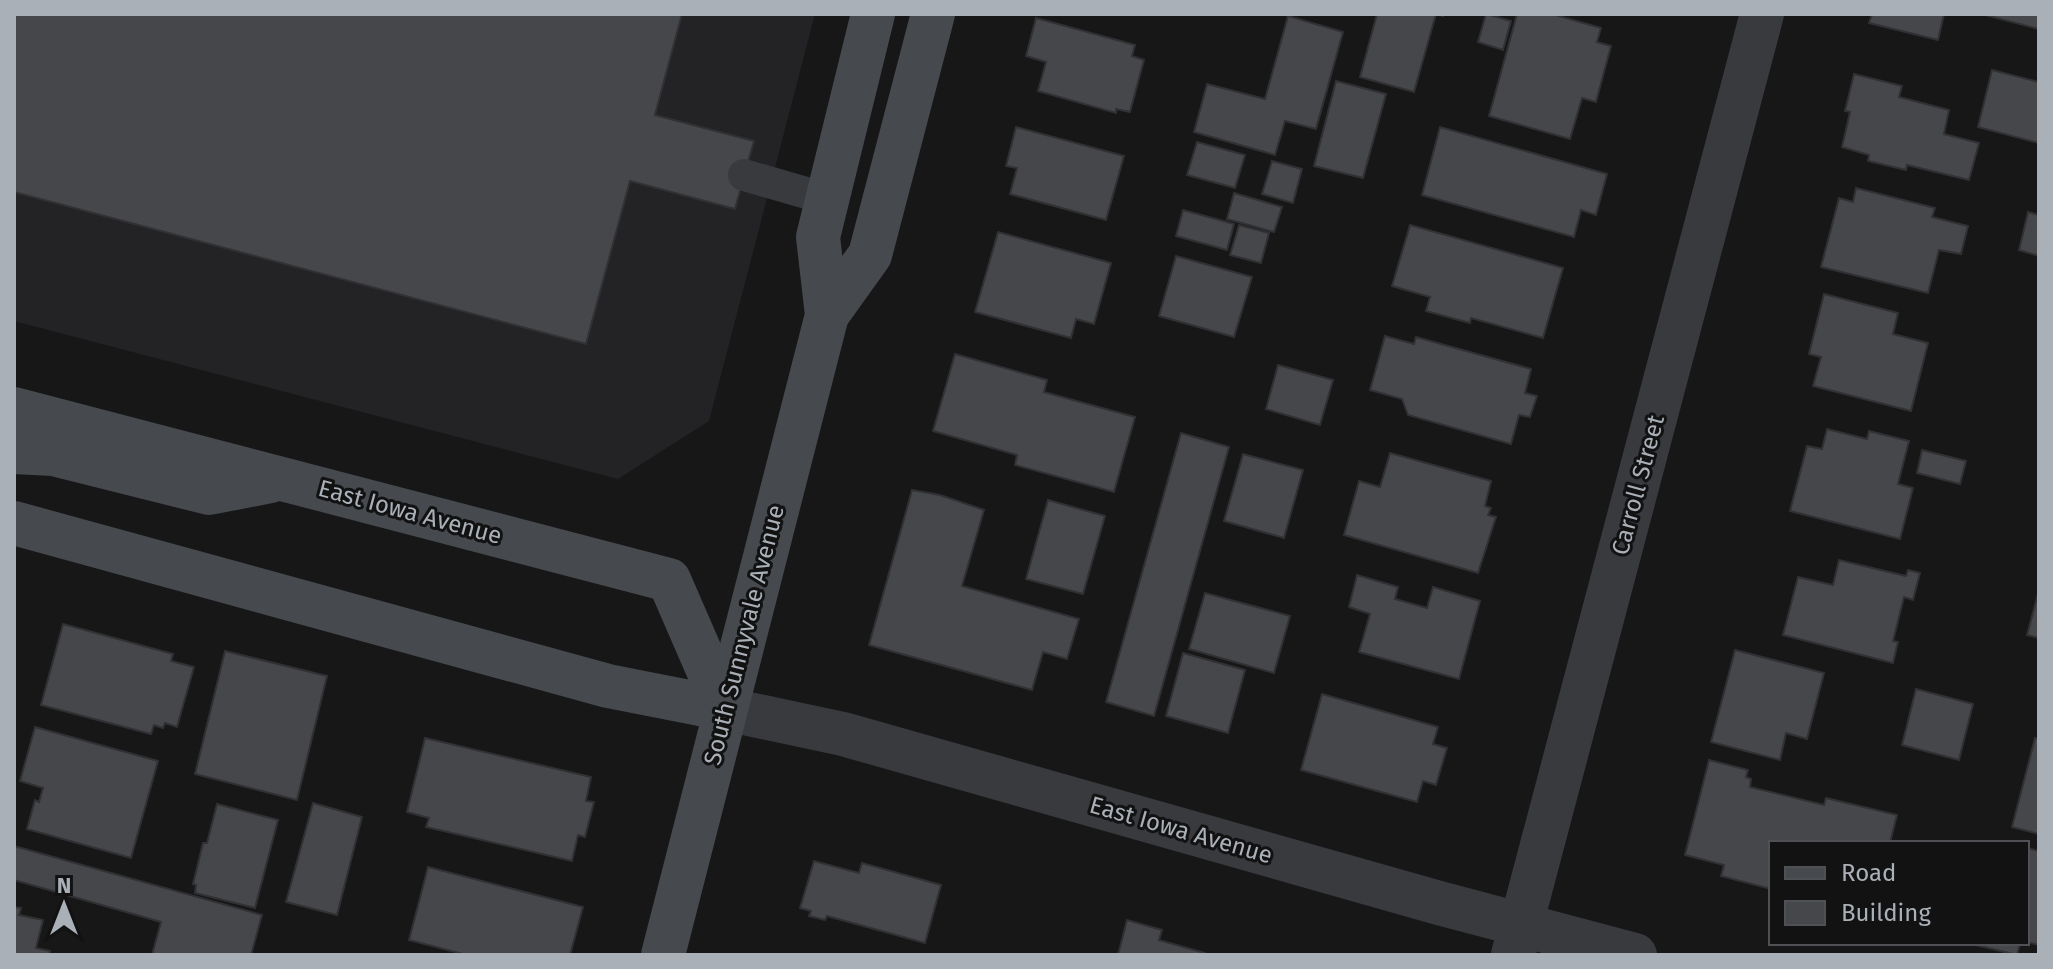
<svg xmlns="http://www.w3.org/2000/svg" width="2053" height="969" viewBox="0 0 2053 969" font-family="'Fira Sans',sans-serif">
<style>
.built{fill:#232325}
.building{fill:#46474b;stroke:#313134;stroke-width:2}
.lines{fill:none;stroke-linecap:round;stroke-linejoin:round}
.lane{stroke:#383a3d;stroke-width:32}
.street{stroke:#383a3d;stroke-width:44}
.secondary{stroke:#46494d;stroke-width:44}
.labels{text-anchor:middle;stroke-width:6;stroke-linejoin:round;paint-order:stroke}
.street-label{font-size:24px;fill:#aab0b7;stroke:#121213}
</style>
<rect width="100%" height="100%" fill="#171718"/>
<path class="built" d="M14,14H815L709,421L618,479L14,321Z"/>
<g class="building">
<path d="M14,14H682L655,115L754,141L735,209L630,181L586,344L14,192Z"/>
<path d="M1377,14H1443V16L1436,14L1414,92L1360,77Z"/>
<path d="M1486,14L1511,21L1503,50L1478,42Z"/>
<path d="M1517,14H1552L1601,28L1597,42L1611,46L1596,102L1582,98L1570,139L1489,116Z"/>
<path d="M1872,14H1944L1938,40L1869,23Z"/>
<path d="M1985,14H2039V29L1985,15Z"/>
<path d="M1288,16L1343,32L1316,129L1285,121L1275,155L1194,132L1207,84L1265,99Z"/>
<path d="M1036,18L1135,45L1132,56L1144,60L1130,112L1116,109V113L1038,91L1046,62L1026,56Z"/>
<path d="M1992,70L2039,82V143L1978,127Z"/>
<path d="M1854,74L1902,86L1899,97L1949,110L1944,134L1979,143L1969,180L1907,165L1906,170L1868,161L1869,155L1842,147L1850,112L1845,111Z"/>
<path d="M1336,81L1386,94L1363,178L1314,166Z"/>
<path d="M1016,127L1124,156L1106,220L1010,194L1017,168L1006,166Z"/>
<path d="M1440,127L1607,174L1596,215L1581,210L1574,237L1422,195Z"/>
<path d="M1197,142L1245,155L1235,188L1187,175Z"/>
<path d="M1272,161L1302,169L1293,203L1262,194Z"/>
<path d="M1856,188L1935,208L1932,217L1968,226L1961,254L1939,250L1928,293L1821,267L1839,198L1853,202Z"/>
<path d="M1234,193L1282,207L1274,232L1227,219Z"/>
<path d="M1183,210L1234,224L1227,250L1176,236Z"/>
<path d="M2028,212L2039,215V256L2019,250Z"/>
<path d="M1239,225L1269,233L1261,263L1230,255Z"/>
<path d="M1410,225L1563,268L1543,338L1471,318L1470,323L1426,311L1430,297L1392,286Z"/>
<path d="M998,232L1111,263L1094,324L1076,319L1071,338L975,312Z"/>
<path d="M1176,256L1252,277L1234,337L1159,316Z"/>
<path d="M1824,294L1898,313L1893,334L1928,343L1911,411L1813,386L1821,357L1809,354Z"/>
<path d="M1385,336L1414,344L1416,337L1531,369L1525,393L1537,396L1530,417L1519,415L1511,444L1408,415L1402,399L1370,390Z"/>
<path d="M955,354L1047,380L1044,392L1135,417L1114,492L1015,465L1017,455L933,431Z"/>
<path d="M1278,365L1333,380L1320,425L1266,409Z"/>
<path d="M1827,429L1867,439L1869,431L1909,441L1898,484L1913,488L1900,539L1790,511L1807,446L1822,449Z"/>
<path d="M1181,433L1229,447L1154,716L1106,702Z"/>
<path d="M1922,450L1966,461L1960,484L1917,473Z"/>
<path d="M1390,453L1491,481L1485,506L1491,508L1488,515L1496,517L1478,573L1344,535L1359,481L1380,487Z"/>
<path d="M1243,454L1303,470L1284,538L1224,521Z"/>
<path d="M912,490L940,495L984,510L962,586L1079,619L1067,659L1043,652L1032,690L869,645Z"/>
<path d="M1048,500L1105,516L1083,594L1026,579Z"/>
<path d="M1839,560L1906,576L1908,570L1920,573L1913,600L1904,597L1893,641L1898,642L1893,663L1783,635L1798,577L1833,585Z"/>
<path d="M1357,575L1398,587L1395,599L1427,608L1433,587L1480,601L1459,679L1359,652L1370,614L1349,607Z"/>
<path d="M2039,590V638L2027,635Z"/>
<path d="M1205,593L1290,616L1274,673L1189,649Z"/>
<path d="M63,624L173,654L171,661L194,667L177,727L165,723L163,728L154,725L151,734L41,705Z"/>
<path d="M1735,650L1824,673L1807,739L1786,733L1780,760L1711,742Z"/>
<path d="M225,651L327,676L297,800L195,774Z"/>
<path d="M1183,653L1245,670L1228,733L1166,716Z"/>
<path d="M1916,689L1973,704L1959,760L1902,745Z"/>
<path d="M1322,694L1438,727L1433,744L1447,748L1436,785L1423,781L1417,802L1301,770Z"/>
<path d="M35,727L158,761L131,858L27,829L35,800L39,802L43,788L20,781Z"/>
<path d="M425,738L591,777L586,801L594,802L585,837L578,835L572,861L426,827L429,818L407,812Z"/>
<path d="M2035,738L2039,739V834L2012,827Z"/>
<path d="M1709,760L1748,770L1746,777L1751,779L1750,787L1824,805L1826,798L1897,815L1890,843H1771V889L1721,876L1724,865L1685,855Z"/>
<path d="M313,803L362,817L337,915L286,902Z"/>
<path d="M217,804L278,820L255,908L195,893L196,885L193,884L203,843H207Z"/>
<path d="M14,846L262,915L251,955H152L161,922L14,880Z"/>
<path d="M2027,848L2039,851V945L2027,942Z"/>
<path d="M814,861L859,873L862,863L941,885L925,943L827,916L825,920L809,916L811,911L800,908Z"/>
<path d="M428,867L583,907L570,955H467L409,940Z"/>
<path d="M14,907L21,908L19,915L43,920L36,948L50,951L49,955H14Z"/>
<path d="M1127,920L1162,930L1159,940L1205,953V955H1118Z"/>
<path d="M1968,943H2020L2017,955Z"/>
</g>
<g class="lines">
<path class="lane" d="M744,175L827,199"/>
<g class="street">
<path d="M725,709L843,734L1439,903L1635,955"/>
<path d="M1513,955L1762,14"/>
</g>
<g class="secondary">
<path d="M827,315L870,255L933,14"/>
<path d="M14,409L669,580L725,709"/>
<path d="M14,452L53,454L209,493L271,481"/>
<path d="M14,523L608,686L725,709"/>
<path d="M663,955L827,315L818,237L873,14"/>
</g>
</g>
<g class="labels">
<g class="street-label">
<text transform="translate(1638 485) rotate(-75)" y="8">Carroll Street</text>
<text transform="translate(410 512) rotate(15)" y="8">East Iowa Avenue</text>
<text transform="translate(744 635) rotate(-76)" y="8">South Sunnyvale Avenue</text>
<text transform="translate(1181 830) rotate(16)" y="8">East Iowa Avenue</text>
</g>
</g>
<rect width="2053" height="969" fill="none" stroke="#aab0b7" stroke-width="32"/>
<rect x="1769" y="841" width="260" height="104" fill="#121213" stroke="#4f5155" stroke-width="2"/>
<rect x="1785" y="867" width="40" height="12" fill="#46494d" stroke="#4f5155" stroke-width="2"/>
<text x="1841" y="881" font-size="24" fill="#aab0b7">Road</text>
<rect x="1785" y="901" width="40" height="24" fill="#46474b" stroke="#4f5155" stroke-width="2"/>
<text x="1841" y="921" font-size="24" fill="#aab0b7">Building</text>
<g transform="translate(64 905)" stroke="#121213" stroke-width="6" paint-order="stroke">
<path d="M0-6L14 30L0 20L-14 30Z" fill="#aab0b7"/>
<text y="-12" font-size="22" font-weight="bold" text-anchor="middle" fill="#aab0b7">N</text>
</g>
</svg>
